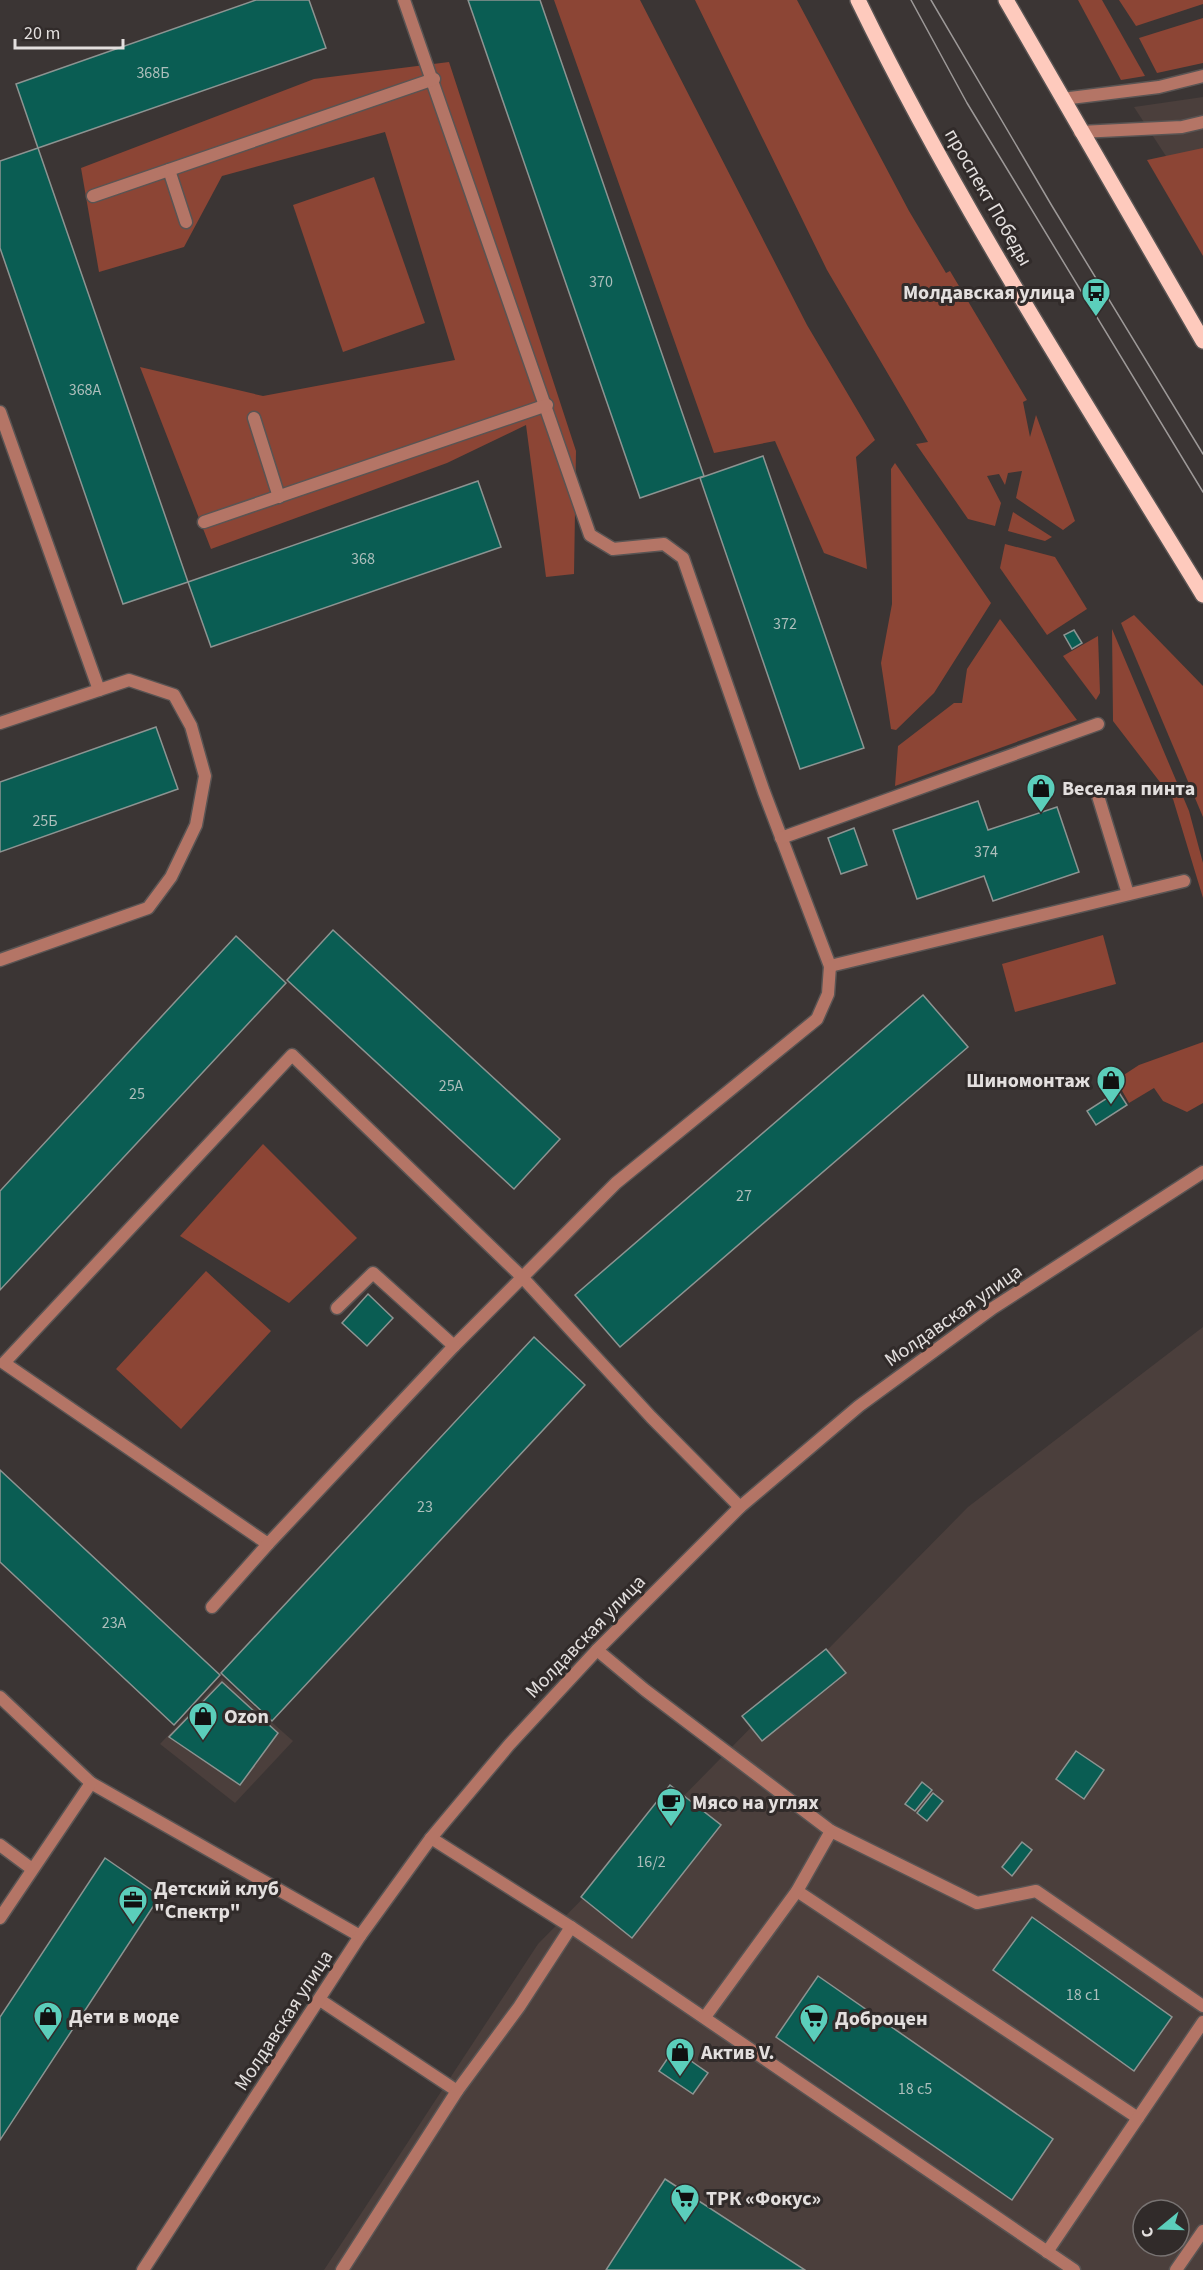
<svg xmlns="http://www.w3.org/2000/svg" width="1203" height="2270" viewBox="0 0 1203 2270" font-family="'Source Sans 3',sans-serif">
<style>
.built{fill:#4b3f3c;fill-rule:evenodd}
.green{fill:#8c4535}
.building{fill:#0a5d53;stroke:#8d9492;stroke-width:1.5}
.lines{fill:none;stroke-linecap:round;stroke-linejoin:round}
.service-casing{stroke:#595453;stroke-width:15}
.minor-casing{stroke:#595453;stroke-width:15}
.tertiary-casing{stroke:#595453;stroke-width:15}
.primary-casing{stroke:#595453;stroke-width:18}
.service{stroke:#b47566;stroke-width:12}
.minor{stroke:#b47566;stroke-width:12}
.tertiary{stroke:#b47566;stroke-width:12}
.primary{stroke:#fecabd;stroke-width:15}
.tram{stroke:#9d9998;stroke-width:1.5}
.labels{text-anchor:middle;stroke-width:6;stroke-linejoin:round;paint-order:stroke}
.number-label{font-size:16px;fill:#adbebb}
.street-label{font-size:20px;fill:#e3dfde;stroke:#312b2a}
.poi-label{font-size:20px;font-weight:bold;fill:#e3dfde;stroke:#312b2a;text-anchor:start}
</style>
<rect width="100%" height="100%" fill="#3b3534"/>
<g class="built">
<path d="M1203,97V213L1134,107Z"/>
<path d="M1203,1327V2270H324L538,1944L968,1507ZM1143,2210H1179V2246H1143Z"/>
<path d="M222,1678L293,1741L235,1803L160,1744Z"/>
</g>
<g class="green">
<path d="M554,0H640L807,325L875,440L856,457L867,569L824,553L775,441L714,453Z"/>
<path d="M695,0H797L909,211L946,273L950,271L1027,400L1023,402L1030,437L1036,415L1075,521L1063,530L1016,498L1022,471L1008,473L1005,485L999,474L987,476L1001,503L995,526L968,519L916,444L928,442L827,270Z"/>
<path d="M1078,0H1102L1145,76L1121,80Z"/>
<path d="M1119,0H1203V4L1136,26Z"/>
<path d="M1203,18V63L1157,73L1139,38Z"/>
<path d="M449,62L576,451L574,574L546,577L526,425L447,463L211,549L140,367L263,396L455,360L385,132L222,176L184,247L99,272L81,168L314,79Z"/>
<path d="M1203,148V256L1147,160Z"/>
<path d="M374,177L425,323L343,352L293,205Z"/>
<path d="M895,463L991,603L934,693L896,730L891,729L881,663L892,604L891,469Z"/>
<path d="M1013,512L1052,537L1045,541L1008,531Z"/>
<path d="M1005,544L1055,557L1087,609L1047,635L1000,568Z"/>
<path d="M1134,615L1203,686V817L1121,623Z"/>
<path d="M1000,619L1077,720L895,786L898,746L954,703H962L967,669Z"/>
<path d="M1112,629L1189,811L1203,863V898L1173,799L1113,721Z"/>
<path d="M1098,636L1100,693L1096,700L1063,656Z"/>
<path d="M1103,935L1116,984L1015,1012L1002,964Z"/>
<path d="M1203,1042V1103L1187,1112L1163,1101L1154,1088L1129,1103L1116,1080L1139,1065Z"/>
<path d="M263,1144L357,1238L289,1303L180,1236Z"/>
<path d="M206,1271L271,1331L181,1429L116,1369Z"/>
</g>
<g class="building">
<path d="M256,0H309L326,48L38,148L16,84Z"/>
<path d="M468,0H540L704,476L640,498Z"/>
<path d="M38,148L188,582L123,604L0,248V161Z"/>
<path d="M763,456L864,748L800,769L700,478Z"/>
<path d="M478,481L501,547L211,647L188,582Z"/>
<path d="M1074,630L1082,643L1072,649L1064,635Z"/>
<path d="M156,727L178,789L0,852V782Z"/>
<path d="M978,801L988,830L1057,807L1079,872L993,901L984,876L917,899L893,830Z"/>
<path d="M854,828L867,865L841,874L828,838Z"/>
<path d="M333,930L560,1139L514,1189L287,980Z"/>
<path d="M236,936L286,983L0,1290V1191Z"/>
<path d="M923,995L968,1047L620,1347L575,1295Z"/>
<path d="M1118,1091L1127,1105L1096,1125L1087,1111Z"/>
<path d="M368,1294L393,1318L367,1346L342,1323Z"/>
<path d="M534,1337L585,1385L272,1721L221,1673Z"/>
<path d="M0,1470L220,1675L174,1725L0,1562Z"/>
<path d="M826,1649L846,1673L762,1741L742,1716Z"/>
<path d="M222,1682L278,1733L240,1785L169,1737Z"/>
<path d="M1076,1751L1104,1770L1084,1799L1056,1779Z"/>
<path d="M922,1782L932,1790L915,1811L905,1804Z"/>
<path d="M670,1785L721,1825L632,1938L581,1897Z"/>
<path d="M933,1793L943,1801L927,1821L917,1813Z"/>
<path d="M1022,1842L1032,1850L1012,1876L1002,1867Z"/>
<path d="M105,1858L160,1896L0,2140V2017Z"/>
<path d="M1032,1917L1172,2017L1134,2071L993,1970Z"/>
<path d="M818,1976L1053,2139L1012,2200L776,2037Z"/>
<path d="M674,2049L708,2073L693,2094L659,2071Z"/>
<path d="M665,2179L805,2270H606Z"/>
</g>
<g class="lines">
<g class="service-casing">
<g id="service">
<path d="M404,0L590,535L613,549L664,544L683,558L764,792L830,966L828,994L817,1019L616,1183L454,1346L268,1544L4,1363L292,1055L522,1277L651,1417L740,1507"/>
<path d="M1080,132L1182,127L1203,122"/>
<path d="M169,170L186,222"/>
<path d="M93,196L434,79"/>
<path d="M0,412L99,690L0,723"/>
<path d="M254,418L279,497"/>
<path d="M204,522L547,405"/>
<path d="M1098,796L1128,894"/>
<path d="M781,838L1098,724"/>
<path d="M0,960L148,908L171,877L196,825L205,776L191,726L174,695L129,680L99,690"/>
<path d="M830,966L1184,881"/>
<path d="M337,1308L373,1273L454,1346"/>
<path d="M212,1607L268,1544"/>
<path d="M597,1650L645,1690L831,1831"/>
<path d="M0,1697L91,1783L360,1936"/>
<path d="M0,1845L32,1869"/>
<path d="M797,1891L1138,2118"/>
<path d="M0,1918L91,1783"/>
<path d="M571,1927L1074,2270"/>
<path d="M320,2000L457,2091"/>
<path d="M705,2017L797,1891L831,1831L977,1903L1036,1891L1203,2006"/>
<path d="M1047,2252L1203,2022"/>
<path d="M342,2270L457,2091L519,2007L571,1927L431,1838"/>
<path d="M1176,2270L1203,2231"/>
</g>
</g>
<g class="minor-casing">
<path id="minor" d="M1062,99L1159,87L1203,76"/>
</g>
<g class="tertiary-casing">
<path id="tertiary" d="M143,2270L360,1936L431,1838L509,1745L597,1650L740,1507L859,1406L993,1308L1203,1172"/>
</g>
<g class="primary-casing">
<g id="primary">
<path d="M858,0C958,206 1084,400 1203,595"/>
<path d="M1006,0L1203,341"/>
</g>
</g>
<use href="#service" class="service"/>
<use href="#minor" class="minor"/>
<use href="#tertiary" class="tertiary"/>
<use href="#primary" class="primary"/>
<g class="tram">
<path d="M911,0L967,103L1203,492"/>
<path d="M931,0L1052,206L1203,454"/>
</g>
</g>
<defs>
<g id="bus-pin" transform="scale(1.5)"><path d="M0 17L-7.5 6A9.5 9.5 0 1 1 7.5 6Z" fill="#5bcebb" stroke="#312b2a"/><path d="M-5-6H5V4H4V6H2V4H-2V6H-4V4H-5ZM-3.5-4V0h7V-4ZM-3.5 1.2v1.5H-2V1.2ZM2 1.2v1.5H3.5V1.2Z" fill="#111"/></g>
<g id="shop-pin" transform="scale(1.5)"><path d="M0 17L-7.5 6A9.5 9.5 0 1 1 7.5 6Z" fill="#5bcebb" stroke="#312b2a"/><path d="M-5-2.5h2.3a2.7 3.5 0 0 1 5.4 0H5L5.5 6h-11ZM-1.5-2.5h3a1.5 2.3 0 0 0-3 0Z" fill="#111"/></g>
<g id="cafe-pin" transform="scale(1.5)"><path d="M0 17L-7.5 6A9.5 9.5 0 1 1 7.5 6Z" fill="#5bcebb" stroke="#312b2a"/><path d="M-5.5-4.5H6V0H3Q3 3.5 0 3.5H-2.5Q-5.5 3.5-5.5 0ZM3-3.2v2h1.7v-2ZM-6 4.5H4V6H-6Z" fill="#111"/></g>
<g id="office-pin" transform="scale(1.5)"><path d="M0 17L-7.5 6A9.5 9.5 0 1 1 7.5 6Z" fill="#5bcebb" stroke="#312b2a"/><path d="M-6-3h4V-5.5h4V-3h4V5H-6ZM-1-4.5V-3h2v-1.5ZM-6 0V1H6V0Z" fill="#111"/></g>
<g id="supermarket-pin" transform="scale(1.5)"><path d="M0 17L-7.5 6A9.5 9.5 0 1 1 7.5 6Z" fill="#5bcebb" stroke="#312b2a"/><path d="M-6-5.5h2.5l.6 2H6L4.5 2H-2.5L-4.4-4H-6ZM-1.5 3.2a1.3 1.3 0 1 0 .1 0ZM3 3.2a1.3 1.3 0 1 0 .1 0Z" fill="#111"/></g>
</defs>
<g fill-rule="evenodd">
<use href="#bus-pin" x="1096" y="292"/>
<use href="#shop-pin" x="1041" y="788"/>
<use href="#shop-pin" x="1111" y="1080"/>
<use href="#shop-pin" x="203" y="1716"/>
<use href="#cafe-pin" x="671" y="1802"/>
<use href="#office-pin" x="133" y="1900"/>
<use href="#shop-pin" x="48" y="2016"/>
<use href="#supermarket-pin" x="814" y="2018"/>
<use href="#shop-pin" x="680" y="2052"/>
<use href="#supermarket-pin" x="685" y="2198"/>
</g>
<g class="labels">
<g class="number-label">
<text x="153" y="78">368Б</text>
<text x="601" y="287">370</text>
<text x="85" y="395">368А</text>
<text x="363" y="564">368</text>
<text x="785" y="629">372</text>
<text x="45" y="826">25Б</text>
<text x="986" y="857">374</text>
<text x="451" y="1091">25А</text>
<text x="137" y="1099">25</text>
<text x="744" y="1201">27</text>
<text x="425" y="1512">23</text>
<text x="114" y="1628">23А</text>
<text x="651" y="1867">16/2</text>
<text x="1083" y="2000">18 с1</text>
<text x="915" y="2094">18 с5</text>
</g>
<g class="street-label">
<text transform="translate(989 197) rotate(60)" y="7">проспект Победы</text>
<text transform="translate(953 1315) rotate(-35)" y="7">Молдавская улица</text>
<text transform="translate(585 1636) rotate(-46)" y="7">Молдавская улица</text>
<text transform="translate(283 2020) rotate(-57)" y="7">Молдавская улица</text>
</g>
<g class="poi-label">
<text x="1075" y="299" text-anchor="end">Молдавская улица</text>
<text x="1062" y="795">Веселая пинта</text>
<text x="1090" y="1087" text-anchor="end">Шиномонтаж</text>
<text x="224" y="1723">Ozon</text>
<text x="692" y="1809">Мясо на углях</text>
<text x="154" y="1895">Детский клуб<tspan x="154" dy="23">"Спектр"</tspan></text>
<text x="69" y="2023">Дети в моде</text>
<text x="835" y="2025">Доброцен</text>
<text x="701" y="2059">Актив V.</text>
<text x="706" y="2205">ТРК «Фокус»</text>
</g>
</g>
<g transform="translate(1161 2228) rotate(251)"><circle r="28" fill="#312b2a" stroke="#787372" stroke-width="1.5"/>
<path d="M0-4.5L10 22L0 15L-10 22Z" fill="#5bcebb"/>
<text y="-9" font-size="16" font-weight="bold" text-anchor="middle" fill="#e3dfde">С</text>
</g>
<path d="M15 39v9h108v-9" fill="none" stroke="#e3dfde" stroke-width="3"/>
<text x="24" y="39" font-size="18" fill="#e3dfde" stroke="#312b2a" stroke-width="4.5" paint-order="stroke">20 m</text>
</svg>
